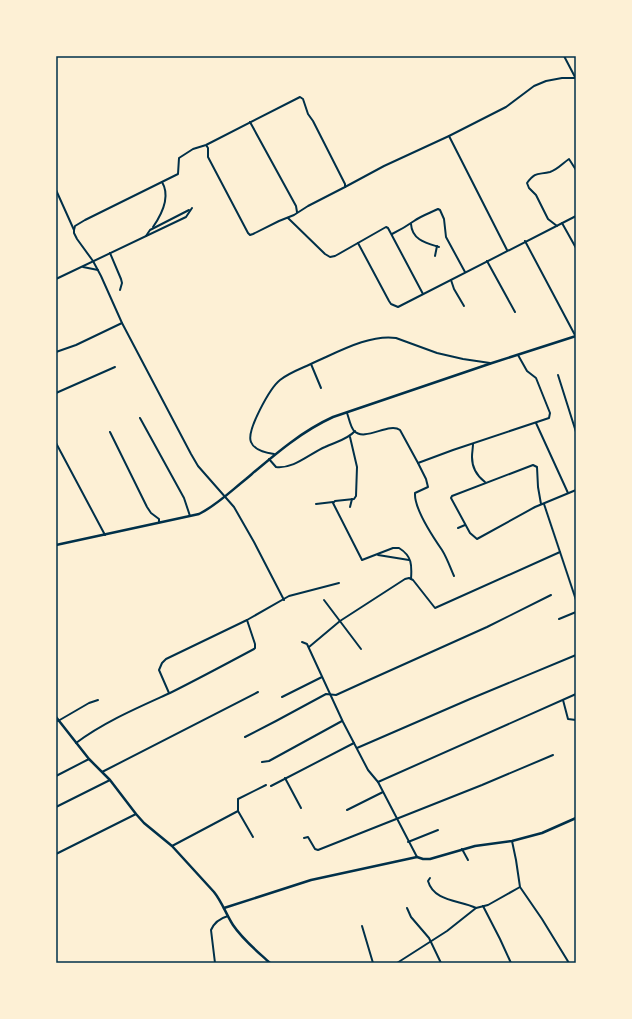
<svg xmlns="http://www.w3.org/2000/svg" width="632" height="1019" viewBox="0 0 632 1019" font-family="'Open Sans',sans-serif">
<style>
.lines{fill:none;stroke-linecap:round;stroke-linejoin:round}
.minor{stroke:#003049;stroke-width:2}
.tertiary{stroke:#003049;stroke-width:2.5}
.neatline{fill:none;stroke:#003049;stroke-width:1.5}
</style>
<rect width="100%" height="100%" fill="#fdf0d5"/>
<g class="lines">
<g class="minor">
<path d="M564,56L575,77"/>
<path d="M250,122L296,206L297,212"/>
<path d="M449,136L507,250"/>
<path d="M345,187L384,166L449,136L506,107L534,86L546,81L562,78H576"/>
<path d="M56,190L74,230V233L77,239L93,261L101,276L122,323L191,454L198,466L234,507L254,542L284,600"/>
<path d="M288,218L325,254L330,257L335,256L386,227L388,228L423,294"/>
<path d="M562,223L576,248"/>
<path d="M411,224C412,240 426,243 439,247"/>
<path d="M557,226L548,219L536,195L529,188L527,183C536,171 538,175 550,172C557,170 563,163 569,159L576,170"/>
<path d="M153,227C162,214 171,197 162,182"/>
<path d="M74,230L75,226L85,220L178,174L179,158L193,149L206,145L300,97L303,99L308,114L313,121L345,184V187L308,206L294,215L279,221L253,234L250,235L248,233L208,157V148L206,145"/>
<path d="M392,234C400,230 407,226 414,221C421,216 430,213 438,209L440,210L444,219L446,237L465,272"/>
<path d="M146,236L150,230L189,210"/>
<path d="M525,241L576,337"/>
<path d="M358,243L389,301L391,304L398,307L576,216"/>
<path d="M110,253L121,279L122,283L120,290"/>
<path d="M435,256L437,246"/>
<path d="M487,261L515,312"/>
<path d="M83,267L98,270"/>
<path d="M56,279L186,217L192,208"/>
<path d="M451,280L454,289L464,306"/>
<path d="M56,352L76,345L122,323"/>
<path d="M311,364L321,388"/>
<path d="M558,375L576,432"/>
<path d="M56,393L115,367"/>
<path d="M347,413C349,418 350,426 354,431C365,442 389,422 400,430L418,463L453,450L549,418L550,413L536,378L527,371L518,355"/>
<path d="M140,418L184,498L190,516"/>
<path d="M536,423L568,493"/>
<path d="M110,432L147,507L151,513L159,519V522"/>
<path d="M350,437L357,467L356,496L354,499L335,501L333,503L362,560L393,548H399C412,556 412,565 411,579"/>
<path d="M56,443L105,535"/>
<path d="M473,444C473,448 472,452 472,457C472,467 477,476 485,482"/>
<path d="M274,454C267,453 254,450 251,442C246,431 270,388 280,380C290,372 303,368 315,362C338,352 370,334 396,338L437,353L463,359L490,363"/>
<path d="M269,459L276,467C294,469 309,454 325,447C335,442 347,440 355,431"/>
<path d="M418,463L426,479L428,487L415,493C414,509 433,537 442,550C447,558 450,567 454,576"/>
<path d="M316,504L333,502"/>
<path d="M541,504L538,487L537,467L533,465L452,496L451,498L470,533L477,539L535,507L576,490"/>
<path d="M544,504L576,600"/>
<path d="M350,507L352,499"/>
<path d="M458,528L465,525"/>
<path d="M378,555L409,560"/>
<path d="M324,600L361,649"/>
<path d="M559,619L576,612"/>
<path d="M302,642L307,644L343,722L368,770L378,782L417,857"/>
<path d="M309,647L340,621L405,579L409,578L413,580L435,608L560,552"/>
<path d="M169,693L159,670L162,663L166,659L247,620L289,596L339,583"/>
<path d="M282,697L322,677"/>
<path d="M563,700L568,719L576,720"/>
<path d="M58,721L89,703L98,700"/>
<path d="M245,737L276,721L326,694L336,695L369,680L487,627L551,595"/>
<path d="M76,743C104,722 137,708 170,693C198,679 226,664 254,649L255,648V644L247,620"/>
<path d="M357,748L470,699L576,655"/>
<path d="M262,762L269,761L342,721"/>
<path d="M102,772L258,692"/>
<path d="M56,776L89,759"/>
<path d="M285,778L301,808"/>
<path d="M378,782L576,694"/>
<path d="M271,786L354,743"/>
<path d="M56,807L110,780"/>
<path d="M347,810L383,792"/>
<path d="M238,811L253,837"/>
<path d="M304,838L308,837L315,849L318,850L482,785L553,755"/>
<path d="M512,841L516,860L520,887L542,919L569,963"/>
<path d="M408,842L438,830"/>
<path d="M172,846L238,811V799L266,785"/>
<path d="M462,849L468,860"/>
<path d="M56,854L136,814"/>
<path d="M430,878L428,881C434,902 460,900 476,908"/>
<path d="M483,906L500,939L511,963"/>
<path d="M407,908L411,917L429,938L441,963"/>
<path d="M362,926L373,963"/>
<path d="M215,963L211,930C214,923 221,918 228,916"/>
<path d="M397,963L447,931L476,908L488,905L520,887"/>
</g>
<g class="tertiary">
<path d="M56,545L199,514C217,505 231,491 246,479C273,456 300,432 333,417L492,363L576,336"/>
<path d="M56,717L89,759L110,780L136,814L144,823L172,846L214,892C222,902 226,914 233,925C243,940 257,951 270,963"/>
<path d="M224,908L311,880L417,857L423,859H430L475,846L512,841L542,833L576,818"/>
</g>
</g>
<rect width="632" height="1019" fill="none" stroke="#fdf0d5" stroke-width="114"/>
<rect x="57" y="57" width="518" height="905" class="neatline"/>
</svg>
